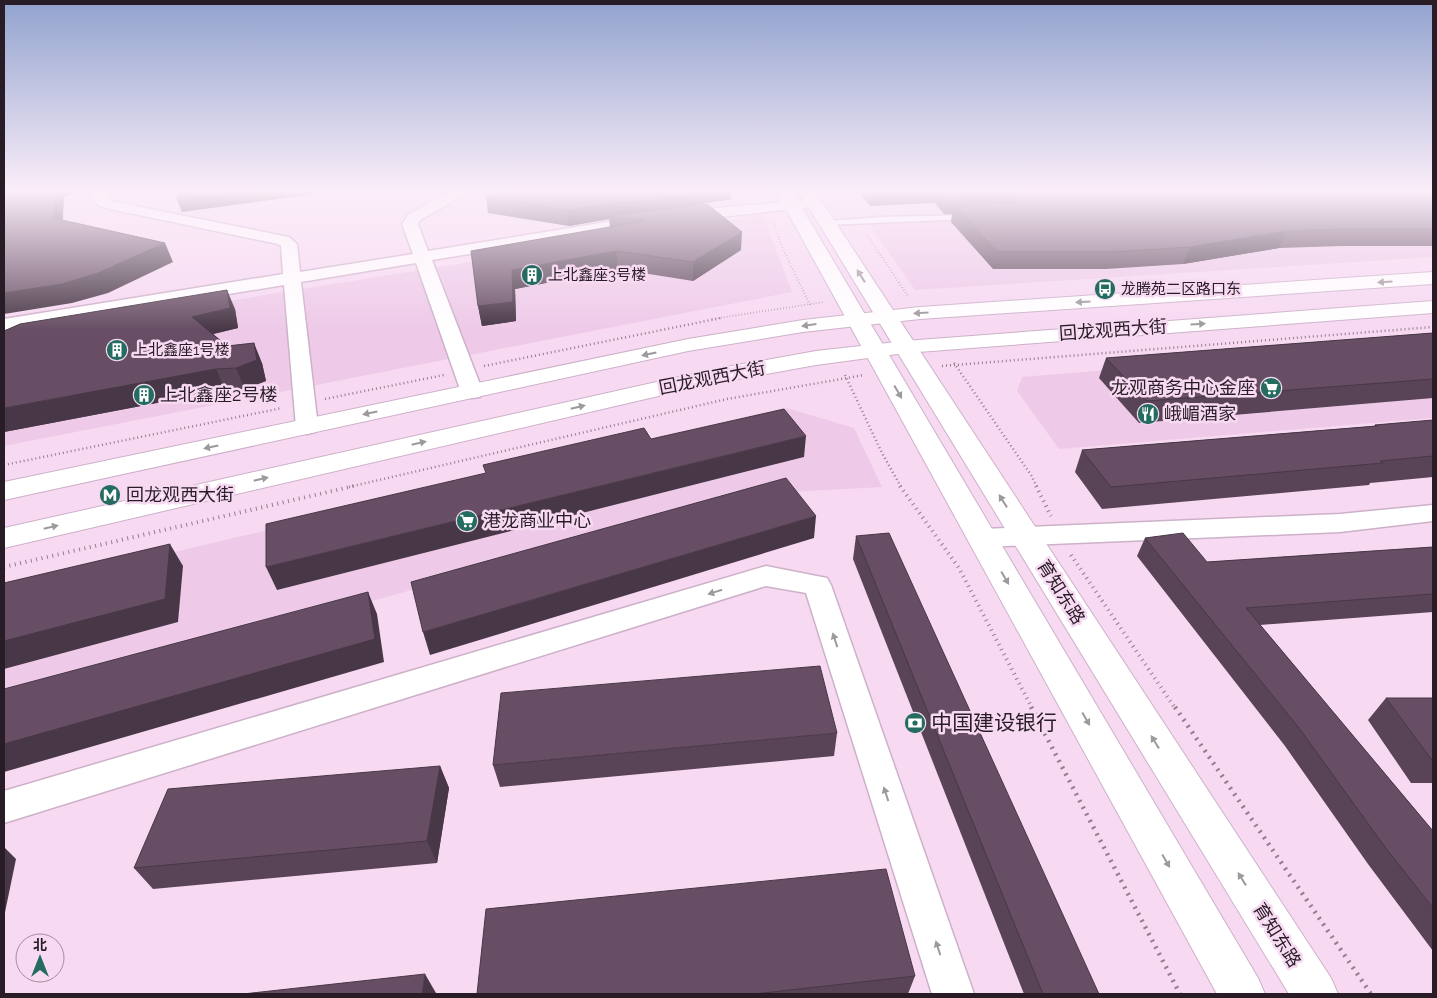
<svg xmlns="http://www.w3.org/2000/svg" width="1437" height="998" viewBox="0 0 1437 998" font-family="Raleway,'Noto Sans SC',sans-serif">
<style>
.built{fill:#eecae8}
.lines{fill:none;stroke-linecap:round;stroke-linejoin:round}
.service-casing{stroke:#cdb1c9;stroke-width:3}
.minor-casing{stroke:#cdb1c9;stroke-width:3}
.secondary-casing{stroke:#cdb1c9;stroke-width:2}
.primary-casing{stroke:#cdb1c9;stroke-width:2}
.path-far3{stroke:#927e8f;stroke-width:2;stroke-dasharray:0.5 2.5;stroke-linecap:butt}
.path-far2{stroke:#927e8f;stroke-width:2.5;stroke-dasharray:1 3;stroke-linecap:butt}
.path-far1{stroke:#927e8f;stroke-width:4;stroke-dasharray:1 4.5;stroke-linecap:butt}
.path{stroke:#927e8f;stroke-width:4.5;stroke-dasharray:2 5.5;stroke-linecap:butt}
.service{fill:#fff;fill-rule:evenodd}
.minor{fill:#fff;fill-rule:evenodd}
.secondary{fill:#fff;fill-rule:evenodd}
.primary{fill:#fff;fill-rule:evenodd}
.wall{fill:#594356}
.shaded-wall{fill:#483746}
.building{fill:#674e64;stroke:#483746}
.oneway{fill:#9e999d}
.labels{text-anchor:middle;stroke-width:5;stroke-linejoin:round;paint-order:stroke}
.far-poi-label{font-size:15px;fill:#281d26;stroke:#f7d9f2;text-anchor:start}
.street-label{font-size:18px;fill:#281d26;stroke:#f7d9f2}
.poi-label{font-size:18px;fill:#281d26;stroke:#f7d9f2;text-anchor:start}
.near-poi-label{font-size:21px;fill:#281d26;stroke:#f7d9f2;text-anchor:start}
</style>
<rect width="100%" height="100%" fill="#f7d9f2"/>
<g class="built">
<path d="M1433,191V257L915,290L868,223Z"/>
<path d="M763,215L792,292L4,446V337Z"/>
<path d="M1433,343V418L1059,449L1017,391L1022,377Z"/>
<path d="M787,408L854,428L882,487L755,494L4,704V592Z"/>
</g>
<g class="lines">
<g class="service-casing">
<path id="service" d="M967,215L971,217L970,219L827,225L823,223L827,221L881,217Z"/>
</g>
<g class="minor-casing">
<g id="minor">
<path d="M97,191H114L106,198L111,201L289,237L297,244L300,272L413,254L402,224L409,214L451,191H468L466,194L420,220L418,224L428,251L643,216L648,218L651,221L648,224L643,226L432,260L483,392L480,397L472,398L464,397L461,392L416,263L301,282L318,427L315,432L307,434L299,432L296,427L284,285L4,331V319L283,274L281,246L278,244L101,207L91,199Z"/>
<path d="M815,199L820,200L822,203L820,206L683,221L678,219L675,216L678,213L683,211Z"/>
<path d="M1433,505V521L1340,532L982,547L973,544L969,538L973,532L982,529L1340,514Z"/>
<path d="M766,566L827,578L831,585L974,994H932L806,593L766,586L4,823V791Z"/>
</g>
</g>
<g class="secondary-casing">
<g id="secondary">
<path d="M776,191H792L1258,978L1265,994H1217Z"/>
<path d="M799,191H815L1331,978L1338,994H1289Z"/>
</g>
</g>
<g class="primary-casing">
<g id="primary">
<path d="M1433,272V284L920,319L803,332L688,351L4,500V482L688,339L803,320L920,307Z"/>
<path d="M1433,301V313L905,353L816,365L710,384L4,548V528L710,370L816,351L905,341Z"/>
</g>
</g>
<g class="path-far3">
<path d="M773,222L782,247L810,305"/>
<path d="M867,235L908,296"/>
<path d="M712,319L824,302"/>
</g>
<g class="path-far2">
<path d="M954,363L1031,475L1037,487"/>
<path d="M484,366L721,318"/>
<path d="M942,366L1433,327"/>
<path d="M845,375L882,453L901,487"/>
<path d="M325,399L444,375"/>
<path d="M4,465L282,408"/>
<path d="M349,487L727,399L864,375"/>
</g>
<g class="path-far1">
<path d="M900,486L959,568L1032,708"/>
<path d="M1036,486L1051,516"/>
<path d="M1071,555L1175,708"/>
<path d="M4,567L354,486"/>
</g>
<g class="path">
<path d="M1031,707L1180,994"/>
<path d="M1175,707L1371,994"/>
</g>
<use href="#service" class="service"/>
<use href="#minor" class="minor"/>
<use href="#secondary" class="secondary"/>
<use href="#primary" class="primary"/>
</g>
<g class="wall">
<path d="M858,191H1258L1261,193L1433,191V246H1341L1279,248L1183,264L1106,269H993L951,222L952,214H944L935,203L870,206Z"/>
<path d="M486,197L731,199L693,205V206L741,250L693,281L618,269L515,289L516,321L482,326L478,306L610,227L609,219L569,226L488,213Z"/>
<path d="M235,309L238,328L213,334L227,346L262,363L266,381L245,389L225,390L4,432Z"/>
<path d="M1433,333V398L1139,423L1099,378L1106,358Z"/>
<path d="M1433,420V477L1370,483L1369,485L1102,509L1075,472L1082,450L1374,426L1375,425Z"/>
<path d="M856,536L1099,994H1024L853,559Z"/>
<path d="M1145,538L1207,562L1433,547V612L1260,625L1433,831V951L1368,864L1285,746L1137,556Z"/>
<path d="M1386,698H1433V783H1411L1368,720Z"/>
<path d="M837,733L834,756L500,787L493,765Z"/>
<path d="M440,766L449,788L437,863L153,889L134,868Z"/>
<path d="M915,976L908,994H477Z"/>
</g>
<g class="shaded-wall">
<path d="M55,191H80L64,197L62,235L53,218Z"/>
<path d="M133,191H150L134,193Z"/>
<path d="M244,191H313L314,194L182,212L177,200Z"/>
<path d="M688,191H731V199L693,205V210L609,216V219L569,226L567,210Z"/>
<path d="M1287,231L1279,248L1183,264L1190,247Z"/>
<path d="M742,232L741,250L693,281V262Z"/>
<path d="M165,243L173,262L108,293L72,303L4,314V293Z"/>
<path d="M616,251L618,269L515,289L516,321L482,326L478,306L512,270Z"/>
<path d="M227,290L235,309L238,328L201,337L192,317Z"/>
<path d="M254,343L262,363L266,381L245,389L236,368Z"/>
<path d="M216,369L225,390L4,432V408Z"/>
<path d="M806,436L804,457L277,590L266,567Z"/>
<path d="M816,516L814,538L430,655L423,632Z"/>
<path d="M170,544L183,566L178,622L4,669V641Z"/>
<path d="M368,592L377,614L384,662L4,772V744Z"/>
<path d="M440,766L449,788L437,863L427,841Z"/>
<path d="M4,847L16,859L4,917Z"/>
<path d="M425,974L436,993L435,994H422Z"/>
</g>
<g class="building">
<path d="M4,191H55L53,218L165,243L98,273L62,284L4,293Z"/>
<path d="M178,191H244L177,200Z"/>
<path d="M497,191H688L693,195L615,203L567,210L486,197Z"/>
<path d="M940,191H1258L1261,193L1307,191H1433V229H1349L1287,231L1190,247L1111,252H997L954,205L1016,203L1017,196L947,198Z"/>
<path d="M707,204L742,232L693,262L616,251L512,270L513,302L478,306L471,251L644,221L609,216Z"/>
<path d="M227,290L230,308L192,317L227,346L254,343L257,360L236,368L216,369L4,408V331L20,324Z"/>
<path d="M1433,333V379L1147,401L1106,358Z"/>
<path d="M784,409L806,436L266,567V524L486,473L483,465L644,428L651,439Z"/>
<path d="M1433,420V456L1380,461L1383,463L1111,487L1082,450L1377,426L1375,425Z"/>
<path d="M786,478L816,516L423,632L411,582Z"/>
<path d="M889,533L1099,994H1043L856,536Z"/>
<path d="M1183,533L1207,562L1433,547V594L1246,608L1433,831V908L1385,847L1299,728L1145,538Z"/>
<path d="M170,544L165,599L4,641V583Z"/>
<path d="M368,592L375,639L4,744V689Z"/>
<path d="M820,666L837,733L493,765L501,693Z"/>
<path d="M1386,698H1433V760H1432Z"/>
<path d="M440,766L427,841L134,868L168,789Z"/>
<path d="M886,869L915,976L754,994H477L486,909Z"/>
<path d="M425,974L422,994H243Z"/>
</g>
<defs><path id="oneway-solid" d="M-6-.8H1V-3.2L6.5 0L1 3.2V.8H-6Z" transform="scale(1.25)"/></defs>
<g class="oneway">
<use href="#oneway-solid" transform="translate(861 276) rotate(-122)"/>
<use href="#oneway-solid" transform="translate(1385 282) rotate(176)"/>
<use href="#oneway-solid" transform="translate(1083 302) rotate(176)"/>
<use href="#oneway-solid" transform="translate(921 313) rotate(176)"/>
<use href="#oneway-solid" transform="translate(1198 324) rotate(-4)"/>
<use href="#oneway-solid" transform="translate(809 325) rotate(172)"/>
<use href="#oneway-solid" transform="translate(649 354) rotate(168)"/>
<use href="#oneway-solid" transform="translate(898 392) rotate(60)"/>
<use href="#oneway-solid" transform="translate(578 407) rotate(-13)"/>
<use href="#oneway-solid" transform="translate(370 413) rotate(168)"/>
<use href="#oneway-solid" transform="translate(419 443) rotate(-13)"/>
<use href="#oneway-solid" transform="translate(211 447) rotate(168)"/>
<use href="#oneway-solid" transform="translate(261 479) rotate(-13)"/>
<use href="#oneway-solid" transform="translate(1003 501) rotate(-122)"/>
<use href="#oneway-solid" transform="translate(51 527) rotate(-13)"/>
<use href="#oneway-solid" transform="translate(1005 578) rotate(60)"/>
<use href="#oneway-solid" transform="translate(715 592) rotate(163)"/>
<use href="#oneway-solid" transform="translate(835 640) rotate(-108)"/>
<use href="#oneway-solid" transform="translate(1086 719) rotate(60)"/>
<use href="#oneway-solid" transform="translate(1155 742) rotate(-122)"/>
<use href="#oneway-solid" transform="translate(886 794) rotate(-108)"/>
<use href="#oneway-solid" transform="translate(1166 861) rotate(60)"/>
<use href="#oneway-solid" transform="translate(1242 879) rotate(-122)"/>
<use href="#oneway-solid" transform="translate(938 948) rotate(-108)"/>
</g>
<linearGradient id="sky" x2="0" y2="1"><stop stop-color="#91a2ce"/><stop offset="0.58" stop-color="#fbeef9"/><stop offset="1" stop-color="#fbeef9" stop-opacity="0"/></linearGradient>
<rect width="1437" height="330" fill="url(#sky)"/>
<defs>
<g id="building-disc" transform="scale(1.125)"><circle r="9.5" fill="#246b60" stroke="#f7d9f2"/><path d="M-4-6H4V6H1V3H-1V6H-4ZM-2.5-4.3h1.7v1.8h-1.7ZM.8-4.3h1.7v1.8H.8ZM-2.5-1h1.7V.8h-1.7ZM.8-1h1.7V.8H.8Z" fill="#fff"/></g>
<g id="bus-disc" transform="scale(1.125)"><circle r="9.5" fill="#246b60" stroke="#f7d9f2"/><path d="M-5-6H5V4H4V6H2V4H-2V6H-4V4H-5ZM-3.5-4V0h7V-4ZM-3.5 1.2v1.5H-2V1.2ZM2 1.2v1.5H3.5V1.2Z" fill="#fff"/></g>
<g id="supermarket-disc" transform="scale(1.125)"><circle r="9.5" fill="#246b60" stroke="#f7d9f2"/><path d="M-6-5.5h2.5l.6 2H6L4.5 2H-2.5L-4.4-4H-6ZM-1.5 3.2a1.3 1.3 0 1 0 .1 0ZM3 3.2a1.3 1.3 0 1 0 .1 0Z" fill="#fff"/></g>
<g id="restaurant-disc" transform="scale(1.125)"><circle r="9.5" fill="#246b60" stroke="#f7d9f2"/><path d="M-5-6h1v4h1v-4h1v4h1v-4h1v5L-1.5 .5V6h-2V.5L-5-1ZM5-6V6H3V1.5H1.5Q1.5-4 5-6Z" fill="#fff"/></g>
<g id="metro-disc" transform="scale(1.125)"><circle r="9.5" fill="#246b60" stroke="#f7d9f2"/><path d="M-5.5 5V-5H-3L0 0L3-5H5.5V5H3V-.5L0 4L-3-.5V5Z" fill="#fff"/></g>
<g id="bank-disc" transform="scale(1.125)"><circle r="9.5" fill="#246b60" stroke="#f7d9f2"/><path d="M-6-4H6V4H-6ZM0-2.3a2.3 2.3 0 1 0 0 4.6a2.3 2.3 0 1 0 0-4.6Z" fill="#fff"/></g>
</defs>
<g fill-rule="evenodd">
<use href="#building-disc" x="532" y="275"/>
<use href="#bus-disc" x="1105" y="289"/>
<use href="#building-disc" x="117" y="350"/>
<use href="#supermarket-disc" x="1271" y="388"/>
<use href="#building-disc" x="144" y="395"/>
<use href="#restaurant-disc" x="1148" y="414"/>
<use href="#metro-disc" x="110" y="495"/>
<use href="#supermarket-disc" x="467" y="521"/>
<use href="#bank-disc" x="915" y="723"/>
</g>
<g class="labels">
<g class="far-poi-label">
<text x="548" y="280">上北鑫座3号楼</text>
<text x="1121" y="294">龙腾苑二区路口东</text>
<text x="133" y="355">上北鑫座1号楼</text>
</g>
<g class="street-label">
<text transform="translate(1113 330) rotate(-4)" y="6">回龙观西大街</text>
<text transform="translate(712 378) rotate(-11)" y="6">回龙观西大街</text>
<text transform="translate(1061 592) rotate(58)" y="6">育知东路</text>
<text transform="translate(1277 935) rotate(58)" y="6">育知东路</text>
</g>
<g class="poi-label">
<text x="1255" y="394" text-anchor="end">龙观商务中心金座</text>
<text x="160" y="401">上北鑫座2号楼</text>
<text x="1164" y="420">峨嵋酒家</text>
<text x="126" y="501">回龙观西大街</text>
<text x="483" y="527">港龙商业中心</text>
</g>
<g class="near-poi-label">
<text x="931" y="730">中国建设银行</text>
</g>
</g>
<rect width="1437" height="998" fill="none" stroke="#281d26" stroke-width="10"/>
<g transform="translate(40 958)"><circle r="24" fill="#f7d9f2" stroke="#a48ea0"/>
<path d="M0-4L9 19L0 12L-9 19Z" fill="#246b60"/>
<text y="-8" font-size="14" font-weight="bold" text-anchor="middle" fill="#281d26">北</text>
</g>
</svg>
